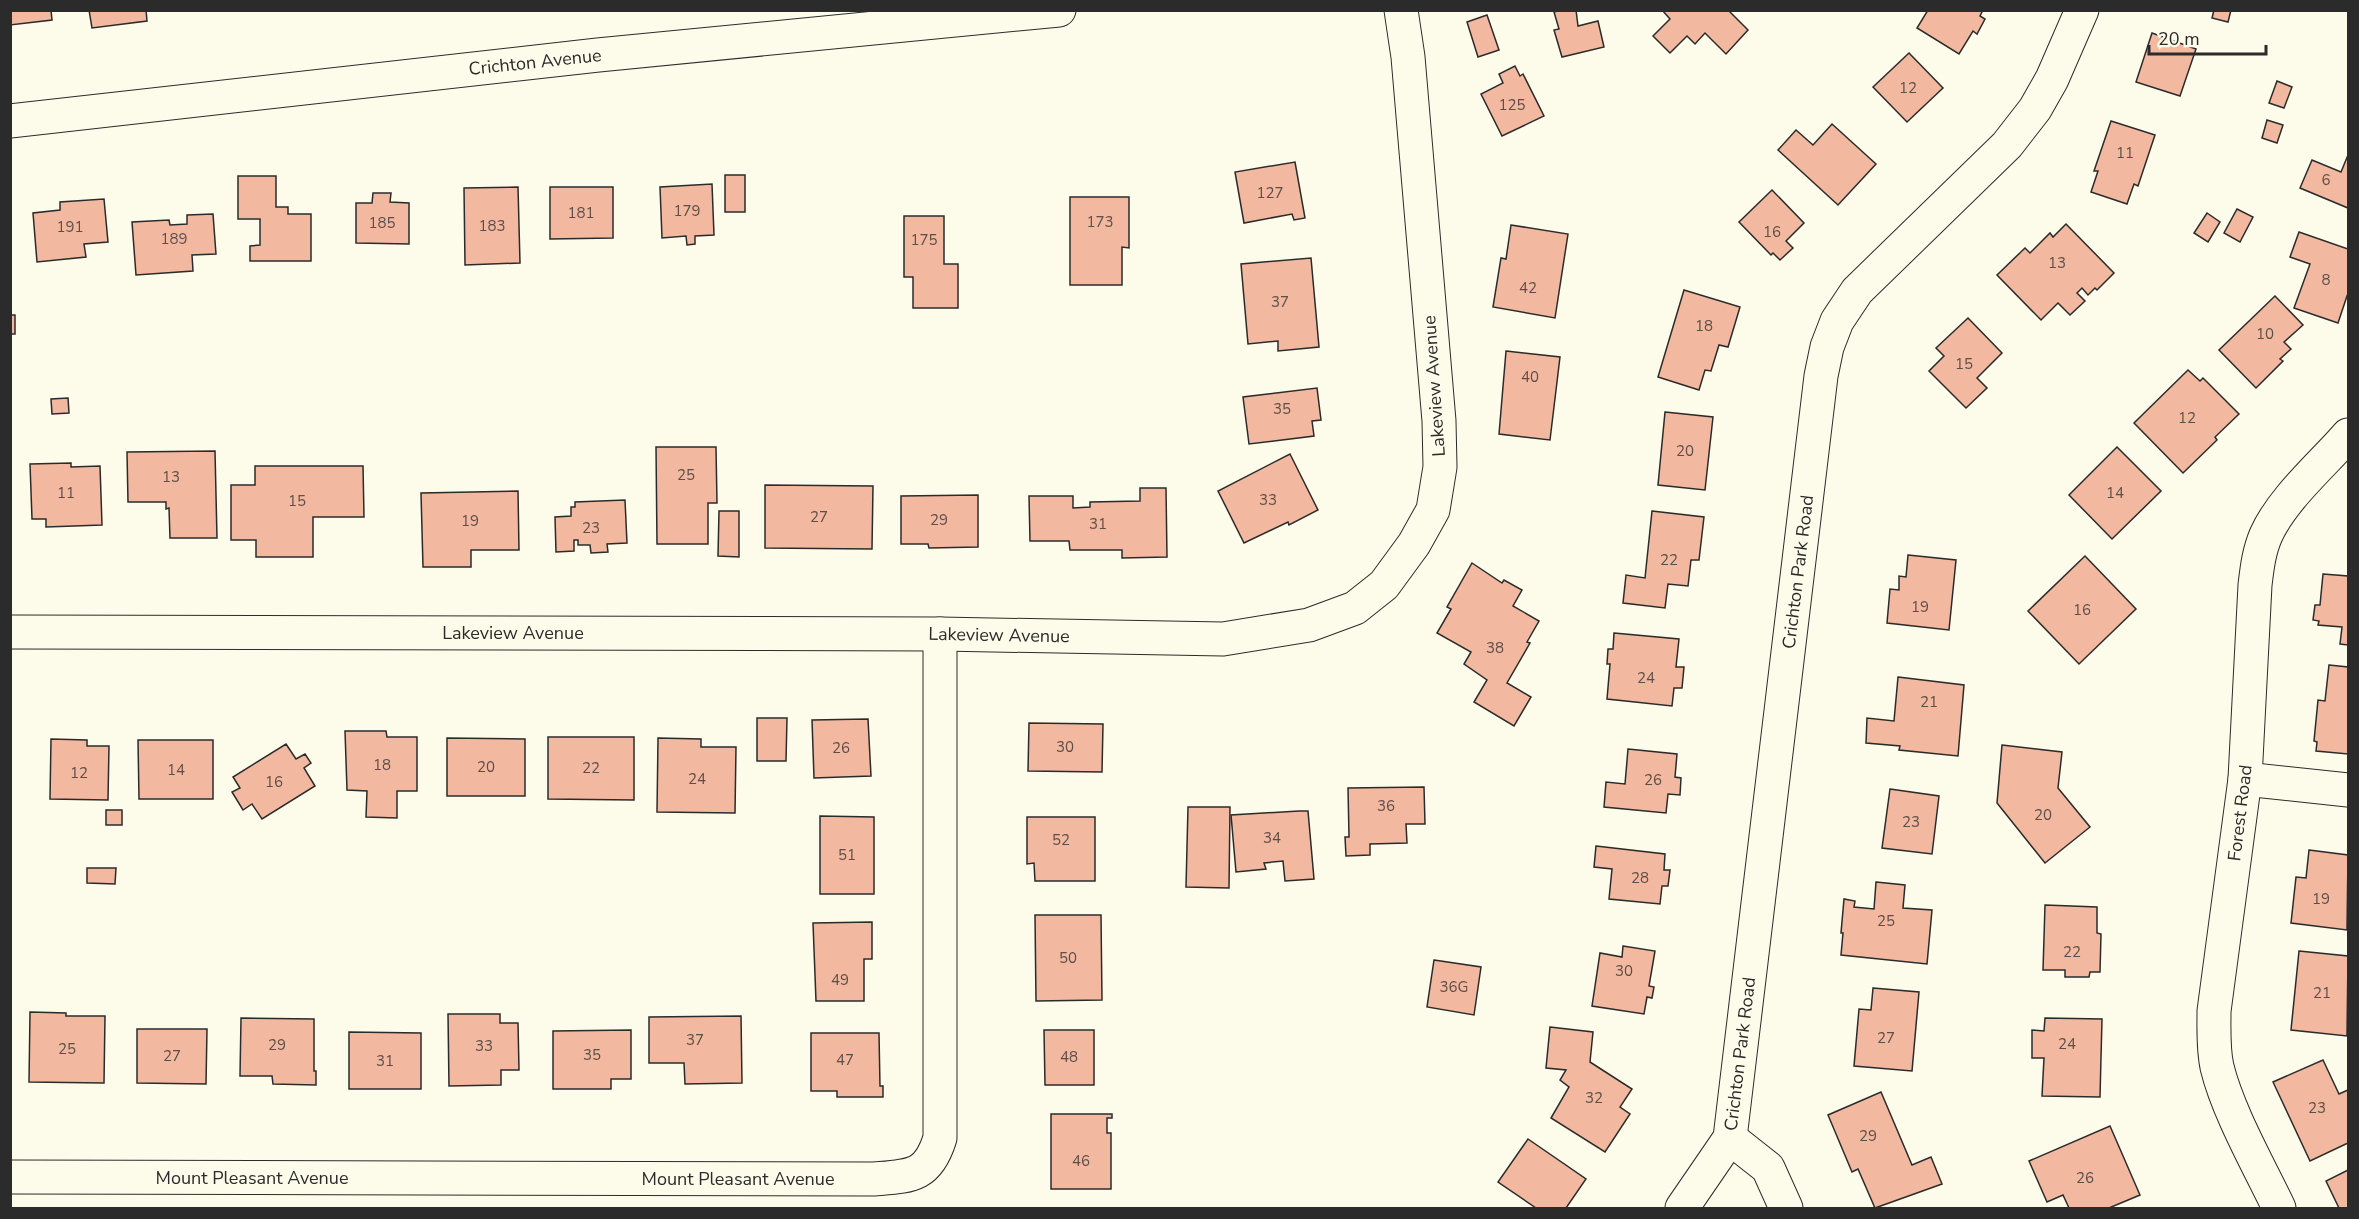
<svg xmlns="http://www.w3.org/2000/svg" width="2359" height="1219" viewBox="0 0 2359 1219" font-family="'Nunito Sans',sans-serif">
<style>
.building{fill:#f2b8a0;stroke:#2b2b2b;stroke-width:1.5}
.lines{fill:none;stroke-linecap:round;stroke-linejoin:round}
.minor-casing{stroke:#2b2b2b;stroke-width:35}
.minor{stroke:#fdfbea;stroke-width:33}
.labels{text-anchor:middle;stroke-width:4.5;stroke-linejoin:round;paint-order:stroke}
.number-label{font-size:15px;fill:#5d4e48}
.street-label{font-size:18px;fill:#2b2b2b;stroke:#fdfbea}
</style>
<rect width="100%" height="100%" fill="#fdfbea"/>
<g class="building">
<path d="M10,10H51L52,20L10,25Z"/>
<path d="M89,10H146L147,21L92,28Z"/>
<path d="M1561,10H1576L1578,26L1598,21L1604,47L1562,57L1554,30L1559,29L1554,12Z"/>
<path d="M1662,10H1728L1748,30L1726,54L1705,33L1695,44L1687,36L1670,53L1653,36L1670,19Z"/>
<path d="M1928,10H1979L1982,12L1980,16L1985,19L1977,34L1973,31L1959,54L1917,28Z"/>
<path d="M2214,10H2231L2228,22L2212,18Z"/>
<path d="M1487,15L1499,50L1478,57L1467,22Z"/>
<path d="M2152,33L2196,49L2180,96L2136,82Z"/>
<path d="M1909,53L1943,88L1907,122L1873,87Z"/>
<path d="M1515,66L1520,76L1523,74L1544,116L1502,136L1481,94L1503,83L1499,74Z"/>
<path d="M2277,81L2292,87L2284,108L2269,103Z"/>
<path d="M2267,120L2283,125L2277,143L2262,138Z"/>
<path d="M2111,121L2155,135L2138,186L2134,184L2127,204L2091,192L2098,171H2094Z"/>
<path d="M1832,124L1876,164L1838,205L1778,150L1796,130L1813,145Z"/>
<path d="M2348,155V208L2300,188L2312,160L2341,172Z"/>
<path d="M1295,162L1305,218L1294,220L1292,214L1244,223L1235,172Z"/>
<rect x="725" y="175" width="20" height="37"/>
<path d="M238,176H276V207H288V214H311V261H250V246L260,245V219H238Z"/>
<path d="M712,184L714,235L695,236V244L687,245L686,236L662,238L660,187Z"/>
<path d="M518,187L520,263L465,265L464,188Z"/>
<path d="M550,187H613V238L550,239Z"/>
<path d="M1772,190L1804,223L1786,241L1793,248L1780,260L1773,253L1771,255L1739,222Z"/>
<path d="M373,193H391L390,202L409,203V244L356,243V203H372Z"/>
<path d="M1070,197H1129V248L1122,247V285H1070Z"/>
<path d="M104,199L108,242L84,244L86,257L37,262L33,213L60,210V202Z"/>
<path d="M2237,209L2253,217L2240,242L2224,233Z"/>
<path d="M2207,213L2220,222L2208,242L2194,233Z"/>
<path d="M213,214L216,254L192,255L193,271L136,275L132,222L169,220L170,225L187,224V215Z"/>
<path d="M904,216H944V264H958V308H913V277H904Z"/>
<path d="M2066,224L2114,273L2097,290L2095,288L2088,295L2082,288L2077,293L2085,301L2070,315L2058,303L2041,320L1997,275L2025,248L2030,253L2050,233L2053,237Z"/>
<path d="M1511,225L1568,234L1555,318L1493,307L1501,258L1506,259Z"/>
<path d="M2299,232L2348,249V297L2347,296L2338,323L2294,308L2310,264L2290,257Z"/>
<path d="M1311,258L1319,347L1278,351V341L1248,344L1241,264Z"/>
<path d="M1684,290L1740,307L1728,347L1719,345L1711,371L1705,370L1699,390L1658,377Z"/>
<path d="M2275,296L2303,325L2284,342L2291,349L2280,359L2283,361L2256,388L2219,350Z"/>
<rect x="10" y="315" width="5" height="19"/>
<path d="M1968,318L2002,353L1977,378L1987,388L1966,408L1929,371L1944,356L1936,348Z"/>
<path d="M1506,351L1560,357L1550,440L1499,434Z"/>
<path d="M2188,370L2200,381L2203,378L2239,414L2215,437L2217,440L2183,473L2134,423Z"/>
<path d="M1317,388L1321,420L1312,421L1314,436L1249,444L1243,397Z"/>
<path d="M68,398L69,413L52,414L51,399Z"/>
<path d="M1665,412L1713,417L1705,490L1658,485Z"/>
<path d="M656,447H716L717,503H708V544H657Z"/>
<path d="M2117,447L2161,491L2112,539L2069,495Z"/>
<path d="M215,451L217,538H170L169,508L166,509V502H128L127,452Z"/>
<path d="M1290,454L1318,510L1289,525L1288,522L1244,543L1218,491Z"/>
<path d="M71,463V467L100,466L102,525L46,527V519H32L30,464Z"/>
<path d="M255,466H363L364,517H313V557H256V540H231V485H255Z"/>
<path d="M765,485L873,486L872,549L765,548Z"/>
<path d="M1140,488H1166L1167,557L1122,558V550H1070L1069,541H1030L1029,496H1073V508L1090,507V502L1140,501Z"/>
<path d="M518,491L519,550H471V567H423L421,493Z"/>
<path d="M978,495V547L929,548L928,544H901V496Z"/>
<path d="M625,500L627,543L607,544L608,552L591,553L590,545H578V540H574V551L556,552L555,517L571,516V507H575V502Z"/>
<path d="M719,511H739V557L718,556Z"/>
<path d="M1652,511L1704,517L1699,560H1691L1688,586L1668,584L1665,608L1623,603L1626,575L1645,578Z"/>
<path d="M1908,555L1956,560L1949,630L1887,623L1890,589L1899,590V576L1906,577Z"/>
<path d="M2085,556L2136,609L2079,664L2028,611Z"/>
<path d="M1472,563L1502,583L1504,580L1522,590L1513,606L1539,621L1527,642L1530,643L1507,683L1531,697L1514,726L1474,702L1487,680L1464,664L1471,652L1437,633L1451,609L1447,607Z"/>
<path d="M2323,574L2348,576V645L2340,644L2342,627L2318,625L2319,621L2313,620L2315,605H2320Z"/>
<path d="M1614,633L1679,639L1676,667H1684L1682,688H1674L1672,706L1607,699L1610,664H1607L1608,649H1613Z"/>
<path d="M2329,665L2348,667V754L2316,751L2317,742L2314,741L2318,700L2325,701Z"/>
<path d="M1898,677L1964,685L1958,756L1899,750L1900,746L1866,743L1867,718L1894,721Z"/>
<path d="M757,718H787L786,761H757Z"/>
<path d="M868,719L871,776L814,778L812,720Z"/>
<path d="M1029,723L1103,724L1102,772L1028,771Z"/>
<path d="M345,731H386L387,737H417V791H397V818L366,817L367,791L347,790Z"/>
<path d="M548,737H634V800L548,799Z"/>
<path d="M447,738L525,739V796H447Z"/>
<path d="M658,738L701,739V747H736L735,813L657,812Z"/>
<path d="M51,739L87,740V746H109L108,800L50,799Z"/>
<path d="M138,740H213V799H139Z"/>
<path d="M286,744L296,759L305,754L311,763L304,768L315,786L262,819L252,804L243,810L232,792L240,788L233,777Z"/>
<path d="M2002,745L2062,752L2058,788L2090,827L2045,863L1997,803Z"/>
<path d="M1628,749L1677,754L1675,777L1681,778L1680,795L1668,794L1666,813L1604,807L1606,782L1625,784Z"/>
<path d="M1424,787L1425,824H1406L1407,843L1370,844V855L1346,856L1345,837H1349L1348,788Z"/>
<path d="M1890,789L1939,796L1932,854L1882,848Z"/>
<path d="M1188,807H1230L1229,888L1186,887Z"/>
<rect x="106" y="810" width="16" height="15"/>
<path d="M1299,811H1308L1314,879L1285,881L1283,861L1264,863L1266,869L1236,872L1231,815Z"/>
<path d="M820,816L874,817V894H820Z"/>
<path d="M1027,817H1095V881H1035L1034,863L1027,864Z"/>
<path d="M1596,846L1665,854L1664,870H1670L1668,886H1662L1660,904L1609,899L1612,869L1594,867Z"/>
<path d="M2309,850L2348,855L2347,930L2291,923L2296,877L2306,878Z"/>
<path d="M87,868H116L115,884L87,883Z"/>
<path d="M1876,882L1905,885L1903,908L1932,910L1927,964L1841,955L1843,933H1841L1844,899L1855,901L1854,907L1874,909Z"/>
<path d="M2045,905L2097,907V933L2101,934L2100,972H2090L2089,977H2065V970H2043Z"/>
<path d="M1035,915H1101L1102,1000L1036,1001Z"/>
<path d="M872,922V959H864V1001H816L813,923Z"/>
<path d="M1623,946L1655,951L1649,986L1654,987L1652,998L1647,997L1644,1014L1592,1006L1600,953L1622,957Z"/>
<path d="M2299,951L2348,956L2347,1036L2291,1030Z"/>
<path d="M1434,960L1481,967L1474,1015L1427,1007Z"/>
<path d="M1873,988L1919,992L1912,1071L1854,1066L1859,1009L1871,1010Z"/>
<path d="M30,1012L66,1013V1016H105L104,1083L29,1082Z"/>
<path d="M448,1014H500V1023H518L519,1070H501V1085L449,1086Z"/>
<path d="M741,1016L742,1083L685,1084L684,1063H649V1017Z"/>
<path d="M241,1018L314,1019V1071H316V1085L273,1084L272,1076H240Z"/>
<path d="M2045,1018L2102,1019L2100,1097L2042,1096L2044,1058H2032V1030L2044,1031Z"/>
<path d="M1550,1027L1593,1032L1590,1062L1632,1089L1620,1107L1630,1114L1605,1152L1551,1118L1569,1087L1560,1080L1566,1070L1546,1068Z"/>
<path d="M137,1029H207L206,1084L137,1083Z"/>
<path d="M631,1030V1079H611V1089H553V1031Z"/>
<path d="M1044,1030H1094V1085H1045Z"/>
<path d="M349,1032L421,1033V1089H349Z"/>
<path d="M811,1033H879L880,1086H883V1097H837V1091H811Z"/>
<path d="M2323,1060L2339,1094L2348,1090V1143L2310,1161L2273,1082Z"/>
<path d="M1881,1092L1912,1165L1931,1157L1942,1184L1875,1208L1858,1169L1852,1172L1828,1115Z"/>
<path d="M1051,1114H1112V1118H1107V1133H1111V1189H1051Z"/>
<path d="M2110,1126L2140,1195L2109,1208H2069L2063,1195L2047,1202L2029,1161Z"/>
<path d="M1528,1139L1586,1179L1566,1208H1536L1498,1182Z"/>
<path d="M2348,1170V1208H2339L2326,1181Z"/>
</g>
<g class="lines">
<g class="minor-casing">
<g id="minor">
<path d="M10,121L598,55L1059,10"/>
<path d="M10,632L940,634L1223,639L1309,625L1355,608L1384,585L1414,544L1433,510L1440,467L1439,421L1408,57L1401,10"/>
<path d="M2245,779L2348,790"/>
<path d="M1730,1138L1768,1168L1786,1208"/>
<path d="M10,1177L874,1179C911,1176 928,1177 940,1138V634"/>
<path d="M1682,1208L1730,1138L1821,376L1827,347L1837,321L1857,291L2007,145L2035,109L2052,79L2082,10"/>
<path d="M2279,1208C2259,1166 2228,1112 2217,1067C2213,1049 2214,1030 2214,1011L2245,779L2255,585C2257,568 2259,551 2266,535C2282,499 2322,465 2348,435"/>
</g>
</g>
<use href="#minor" class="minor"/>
</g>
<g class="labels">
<g class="number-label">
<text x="1908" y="93">12</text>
<text x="1512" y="110">125</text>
<text x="2125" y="158">11</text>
<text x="2326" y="185">6</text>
<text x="1270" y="198">127</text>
<text x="687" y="216">179</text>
<text x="581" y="218">181</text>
<text x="1100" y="227">173</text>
<text x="382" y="228">185</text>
<text x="492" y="231">183</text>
<text x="70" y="232">191</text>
<text x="1772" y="237">16</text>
<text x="174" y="244">189</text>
<text x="924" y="245">175</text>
<text x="2057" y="268">13</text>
<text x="2326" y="285">8</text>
<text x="1528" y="293">42</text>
<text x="1280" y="307">37</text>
<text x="1704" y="331">18</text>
<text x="2265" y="339">10</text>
<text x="1964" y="369">15</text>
<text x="1530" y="382">40</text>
<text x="1282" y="414">35</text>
<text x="2187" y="423">12</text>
<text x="1685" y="456">20</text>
<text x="686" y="480">25</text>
<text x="171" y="482">13</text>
<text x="66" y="498">11</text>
<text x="2115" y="498">14</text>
<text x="1268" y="505">33</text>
<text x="297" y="506">15</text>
<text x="819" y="522">27</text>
<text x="939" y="525">29</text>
<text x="470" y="526">19</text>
<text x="1098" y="529">31</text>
<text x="591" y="533">23</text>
<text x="1669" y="565">22</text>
<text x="1920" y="612">19</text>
<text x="2082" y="615">16</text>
<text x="1495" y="653">38</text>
<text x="1646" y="683">24</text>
<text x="1929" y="707">21</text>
<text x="1065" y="752">30</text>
<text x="841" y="753">26</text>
<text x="382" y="770">18</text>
<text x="486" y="772">20</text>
<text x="591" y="773">22</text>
<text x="176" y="775">14</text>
<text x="79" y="778">12</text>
<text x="697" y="784">24</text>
<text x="1653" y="785">26</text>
<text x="274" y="787">16</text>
<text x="1386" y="811">36</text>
<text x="2043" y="820">20</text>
<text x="1911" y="827">23</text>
<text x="1272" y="843">34</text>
<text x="1061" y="845">52</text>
<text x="847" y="860">51</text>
<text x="1640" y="883">28</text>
<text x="2321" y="904">19</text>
<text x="1886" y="926">25</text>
<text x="2072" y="957">22</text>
<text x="1068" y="963">50</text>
<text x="1624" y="976">30</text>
<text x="840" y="985">49</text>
<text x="1454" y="992">36G</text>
<text x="2322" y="998">21</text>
<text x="1886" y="1043">27</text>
<text x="695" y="1045">37</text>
<text x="2067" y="1049">24</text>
<text x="277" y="1050">29</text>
<text x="484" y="1051">33</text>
<text x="67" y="1054">25</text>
<text x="592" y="1060">35</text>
<text x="172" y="1061">27</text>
<text x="1069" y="1062">48</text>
<text x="845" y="1065">47</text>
<text x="385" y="1066">31</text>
<text x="1594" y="1103">32</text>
<text x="2317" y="1113">23</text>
<text x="1868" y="1141">29</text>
<text x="1081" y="1166">46</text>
<text x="2085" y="1183">26</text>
</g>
<g class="street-label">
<text transform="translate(535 62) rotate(-6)" y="6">Crichton Avenue</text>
<text transform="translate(1434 386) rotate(-94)" y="6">Lakeview Avenue</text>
<text transform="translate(1798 572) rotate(-83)" y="6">Crichton Park Road</text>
<text x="513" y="639">Lakeview Avenue</text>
<text transform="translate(999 635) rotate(1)" y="6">Lakeview Avenue</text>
<text transform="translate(2240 813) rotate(-83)" y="6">Forest Road</text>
<text transform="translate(1740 1054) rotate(-83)" y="6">Crichton Park Road</text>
<text x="252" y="1184">Mount Pleasant Avenue</text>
<text x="738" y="1185">Mount Pleasant Avenue</text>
</g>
</g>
<rect width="2359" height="1219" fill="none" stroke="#2b2b2b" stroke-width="24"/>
<path d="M2149 45v9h117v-9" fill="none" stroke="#2b2b2b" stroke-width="3"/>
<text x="2158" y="45" font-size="18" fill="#2b2b2b" stroke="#fdfbea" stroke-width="4.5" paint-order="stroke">20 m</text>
</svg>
